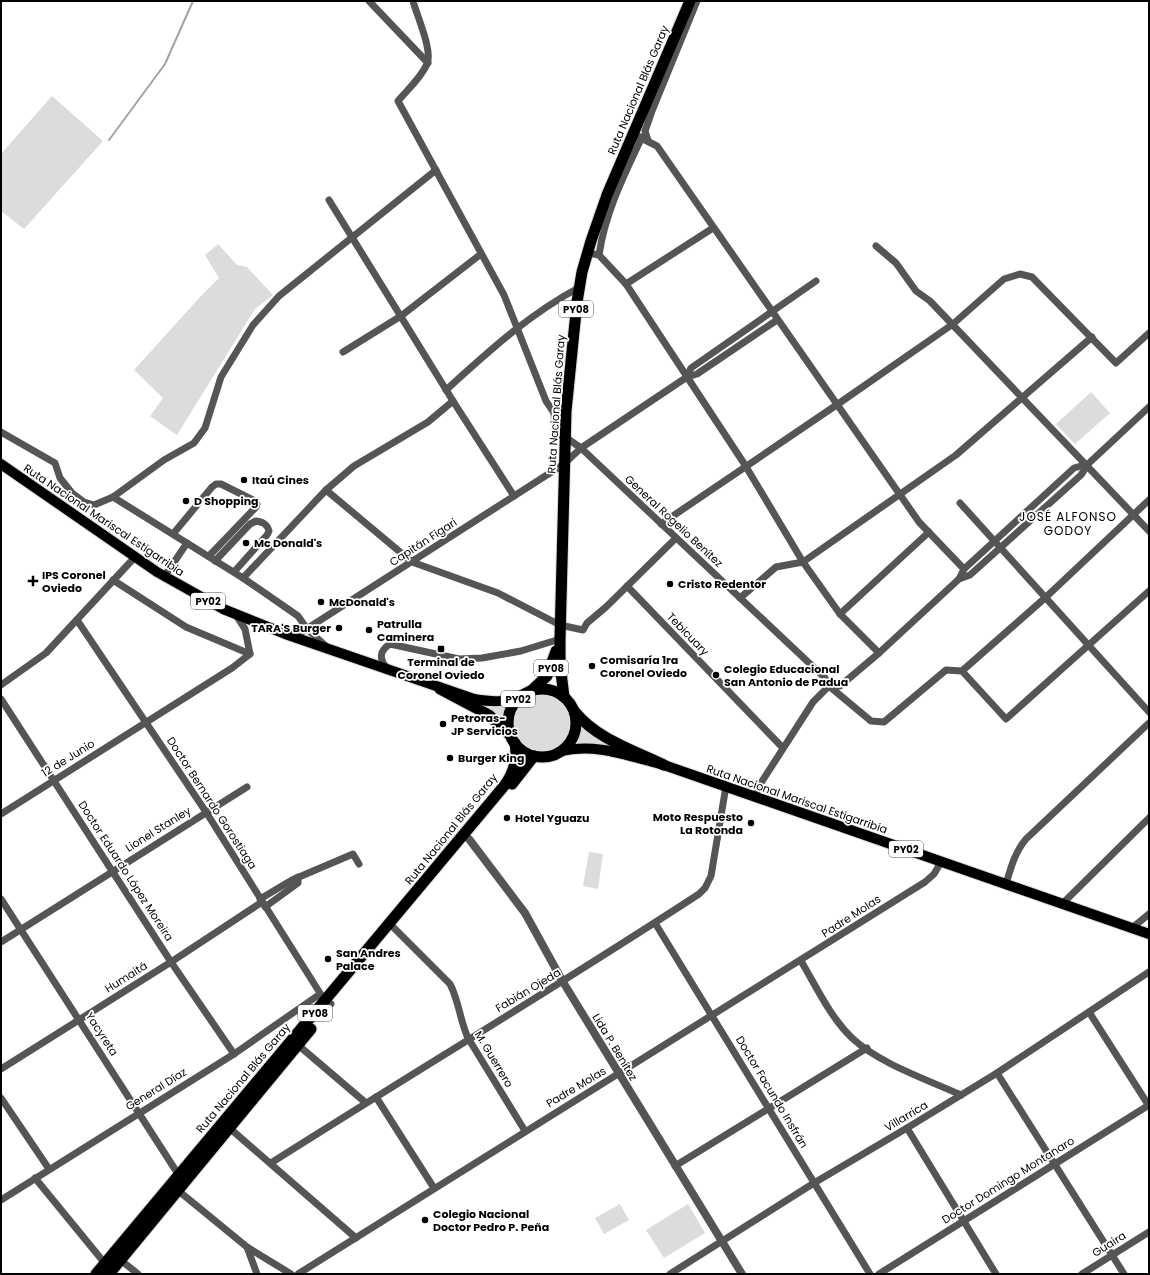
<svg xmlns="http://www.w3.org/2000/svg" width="1150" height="1275" viewBox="0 0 1150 1275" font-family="Poppins,sans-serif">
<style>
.green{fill:#dcdcdc}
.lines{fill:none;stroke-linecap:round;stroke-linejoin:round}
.stream{stroke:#a3a3a3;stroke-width:2}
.primary-casing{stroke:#dbdbdb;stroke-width:12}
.trunk-casing{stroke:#dbdbdb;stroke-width:13}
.minor{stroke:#555;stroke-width:7}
.tertiary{stroke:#555;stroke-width:8}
.primary{stroke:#000;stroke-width:10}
.trunk{stroke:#000;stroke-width:11}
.poi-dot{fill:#000;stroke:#fff;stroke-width:1.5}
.labels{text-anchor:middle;stroke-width:3.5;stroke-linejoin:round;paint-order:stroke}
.shield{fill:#fff;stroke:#4c4c4c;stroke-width:1}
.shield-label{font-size:10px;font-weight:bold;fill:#000}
.street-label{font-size:11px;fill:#000;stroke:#fff}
.poi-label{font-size:11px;font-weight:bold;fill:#000;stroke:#fff;text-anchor:start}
.neighbourhood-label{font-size:12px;letter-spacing:1px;fill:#000;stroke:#fff}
</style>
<rect width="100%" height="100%" fill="#fff"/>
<g class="green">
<path d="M52,96L103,141L24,229L1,211V154Z"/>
<path d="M218,244L237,265L247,267L273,295L255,309L177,435L150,416L163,398L134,370L200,297L219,278L205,255Z"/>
<path d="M1091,392L1110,413L1075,444L1056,424Z"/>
<circle cx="542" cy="722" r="29"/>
<path d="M475,702L510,704L505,712L504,723L496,714Z"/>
<path d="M579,726L628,752L571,746L577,739Z"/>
<path d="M589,852L603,854L598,889L583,886Z"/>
<path d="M620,1204L629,1220L604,1234L595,1218Z"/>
<path d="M688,1204L705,1233L664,1258L646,1230Z"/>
</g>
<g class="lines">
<path class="stream" d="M109,140L165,64L193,1"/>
<g class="primary-casing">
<g id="primary">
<path d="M1,464L157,572L223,609L288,635L474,699C498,703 505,702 527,693"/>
<path d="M559,752C595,742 628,756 664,765L1149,934"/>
</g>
</g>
<g class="trunk-casing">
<g id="trunk">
<path d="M440,689L489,715L510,735"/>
<circle cx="542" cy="723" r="34"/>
<path d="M531,691L547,676L556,651"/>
<path d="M564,697L560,664V639L566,411L577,302L582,272L591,241L607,195L690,1"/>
<path d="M575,712C597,739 633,750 664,765"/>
<path d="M512,784L534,756"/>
<path d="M96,1274L504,786C514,773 518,760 515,743"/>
<path d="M109,1274L311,1029"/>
</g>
</g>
<g class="minor">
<path d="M369,1L428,63"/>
<path d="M413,1C417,16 433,51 427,64C421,78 408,89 398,101L504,295L546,401L554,413L555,433L565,437L581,448L825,678L829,686L871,721L884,722L946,670L962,671L1045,598L1149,500"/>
<path d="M633,134L657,146L919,522L964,569"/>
<path d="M648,140L645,131L652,111L697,1"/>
<path d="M329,200L453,401L514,496"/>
<path d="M876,246L896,263L916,291L930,301L1149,531"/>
<path d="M588,253L599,255L626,284L745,465L803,562L840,614L879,653"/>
<path d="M599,255C605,213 624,175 642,137"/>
<path d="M626,284L713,228"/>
<path d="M343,352L401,316L481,254"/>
<path d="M687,377L691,368L816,281"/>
<path d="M446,390C488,352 529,314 580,287"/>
<path d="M1,432L55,463L60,478L72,493L84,502L94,505L113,497L164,460L194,443L205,428L221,377L253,325L279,296L436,170"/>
<path d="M326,490L412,562L498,593L560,625L583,630L587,623L606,607L676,538"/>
<path d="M113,497L243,578L298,616L307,629L326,646"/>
<path d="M960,503L1149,712"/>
<path d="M661,524L838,404L953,324L1004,279L1020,274L1032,277L1116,363L1149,333"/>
<path d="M173,534L212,487L216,484H221L255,501L257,504L256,507L209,556"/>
<path d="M215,561L250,524L256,521C263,522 267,524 269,531L267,535L234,572"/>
<path d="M164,577L187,543"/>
<path d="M243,578L326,490L354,466L428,422L453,401"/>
<path d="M959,579L970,575L1081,475L1088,464L1149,407"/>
<path d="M113,580L186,627L250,654"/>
<path d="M627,586L783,748"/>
<path d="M740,598L776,567L803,562L956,455L1092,337"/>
<path d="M840,614L929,532"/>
<path d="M77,620L206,812L325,1001L331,1004"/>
<path d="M294,637L564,464L581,448L687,377L697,374L777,320"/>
<path d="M387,668C379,659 379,651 390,644L459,659L482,658L521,651L560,639"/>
<path d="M962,671L1006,719L1149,591"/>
<path d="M1,685L46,653L135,557"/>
<path d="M1,699L171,962L234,1054"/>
<path d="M755,796L759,786L813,702L829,686H840L879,653L959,579L964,569L1074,468L1088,464"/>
<path d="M1,814L232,668L250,654L245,629L236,615"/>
<path d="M1006,884C1011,867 1015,852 1026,839L1149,723"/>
<path d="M1,899L178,1174L182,1177"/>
<path d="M260,899L292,880L353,854L359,864"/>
<path d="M1062,904L1149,818"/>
<path d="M265,907L298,883V877"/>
<path d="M655,923L870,1274"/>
<path d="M390,924L450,984C459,1001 460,1021 468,1038L525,1131"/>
<path d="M1132,928L1149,914"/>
<path d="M1,942L247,787"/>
<path d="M801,961C816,986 830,1017 852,1038C880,1064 926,1079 961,1095"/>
<path d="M1089,1012L1149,1106"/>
<path d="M298,1045L366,1103"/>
<path d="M1,1069L171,962L262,902"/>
<path d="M997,1073L1124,1274"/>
<path d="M376,1097L434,1188"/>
<path d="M1,1098L49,1169"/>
<path d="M226,1125L356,1238"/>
<path d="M907,1128L996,1274"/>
<path d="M271,1163C413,1073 558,986 699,894L705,888L711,876L726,786"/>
<path d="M675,1166L867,1048"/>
<path d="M35,1178L107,1266"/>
<path d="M175,1188L247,1247L257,1274"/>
<path d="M1,1200L234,1054L320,994"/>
<path d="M247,1247L291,1274"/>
<path d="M118,1258L138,1274"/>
<path d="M298,1274L925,882L934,874L941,862"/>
<path d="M670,1274L814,1183L907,1128L997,1073L1149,972"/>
<path d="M879,1274L1149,1105"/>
<path d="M1082,1274L1149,1232"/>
</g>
<path class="tertiary" d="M464,835L469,839L525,913L563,982L742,1274"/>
<use href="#primary" class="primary"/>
<use href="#trunk" class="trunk"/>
</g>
<g class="poi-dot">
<circle cx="244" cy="480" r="4"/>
<circle cx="186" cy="501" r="4"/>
<circle cx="246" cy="543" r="4"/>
<path d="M31 575h4v4h4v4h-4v4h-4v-4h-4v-4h4z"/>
<circle cx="670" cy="584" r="4"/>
<circle cx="321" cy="602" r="4"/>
<circle cx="339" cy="628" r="4"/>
<circle cx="369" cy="630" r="4"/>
<rect x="437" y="645" width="8" height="8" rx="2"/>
<circle cx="592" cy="666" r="4"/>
<circle cx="716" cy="675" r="4"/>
<circle cx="443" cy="724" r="4"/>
<circle cx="450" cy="758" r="4"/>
<circle cx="507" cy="818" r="4"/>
<circle cx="751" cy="823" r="4"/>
<circle cx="328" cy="959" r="4"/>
<circle cx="425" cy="1220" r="4"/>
</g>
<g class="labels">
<g class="shield">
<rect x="559" y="301" width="34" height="16" rx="3"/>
<rect x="191" y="593" width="34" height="16" rx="3"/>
<rect x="534" y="660" width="34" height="16" rx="3"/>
<rect x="501" y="691" width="34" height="16" rx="3"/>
<rect x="889" y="841" width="34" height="16" rx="3"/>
<rect x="298" y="1005" width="34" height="16" rx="3"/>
</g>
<g class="shield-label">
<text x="576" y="313">PY08</text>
<text x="208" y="605">PY02</text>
<text x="551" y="672">PY08</text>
<text x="518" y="703">PY02</text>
<text x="906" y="853">PY02</text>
<text x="315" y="1017">PY08</text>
</g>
<g class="street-label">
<text transform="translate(638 90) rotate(-67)" y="4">Ruta Nacional Blás Garay</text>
<text transform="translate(556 404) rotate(-86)" y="4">Ruta Nacional Blás Garay</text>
<text transform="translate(104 520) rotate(34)" y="4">Ruta Nacional Mariscal Estigarribia</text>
<text transform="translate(674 521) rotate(43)" y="4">General Rogelio Benítez</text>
<text transform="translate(423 542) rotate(-33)" y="4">Capitán Figari</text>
<text transform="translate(688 634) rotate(46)" y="4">Tebicuary</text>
<text transform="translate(68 758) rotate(-32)" y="4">12 de Junio</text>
<text transform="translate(797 799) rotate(19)" y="4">Ruta Nacional Mariscal Estigarribia</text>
<text transform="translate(212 803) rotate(57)" y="4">Doctor Bernardo Gorostiaga</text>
<text transform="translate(158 829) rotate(-32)" y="4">Lionel Stanley</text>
<text transform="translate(451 829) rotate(-51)" y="4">Ruta Nacional Blás Garay</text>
<text transform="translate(126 871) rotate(57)" y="4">Doctor Eduardo López Moreira</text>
<text transform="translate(851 916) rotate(-33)" y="4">Padre Molas</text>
<text transform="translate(126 977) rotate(-32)" y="4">Humaitá</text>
<text transform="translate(528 990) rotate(-31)" y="4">Fabián Ojeda</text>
<text transform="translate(102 1034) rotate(57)" y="4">Yacyreta</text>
<text transform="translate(615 1047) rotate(59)" y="4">Lida P. Benítez</text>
<text transform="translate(494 1059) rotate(59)" y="4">M. Guerrero</text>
<text transform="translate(243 1078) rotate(-50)" y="4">Ruta Nacional Blás Garay</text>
<text transform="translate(576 1087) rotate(-31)" y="4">Padre Molas</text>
<text transform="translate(156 1089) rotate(-32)" y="4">General Díaz</text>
<text transform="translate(772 1092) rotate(59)" y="4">Doctor Facundo Insfrán</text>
<text transform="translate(906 1116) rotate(-31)" y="4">Villarrica</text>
<text transform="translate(1008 1180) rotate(-32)" y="4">Doctor Domingo Montanaro</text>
<text transform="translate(1109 1244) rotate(-32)" y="4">Guaira</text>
</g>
<g class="poi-label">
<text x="252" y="484">Itaú Cines</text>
<text x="194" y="505">D Shopping</text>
<text x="254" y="547">Mc Donald's</text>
<text x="42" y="579">IPS Coronel<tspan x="42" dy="13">Oviedo</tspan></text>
<text x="678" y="588">Cristo Redentor</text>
<text x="329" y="606">McDonald's</text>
<text x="377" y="628">Patrulla<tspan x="377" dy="13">Caminera</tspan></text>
<text x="331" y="632" text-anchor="end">TARA'S Burger</text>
<text x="600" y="664">Comisaría 1ra<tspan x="600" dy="13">Coronel Oviedo</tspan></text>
<text x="441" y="666" text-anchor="middle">Terminal de<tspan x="441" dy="13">Coronel Oviedo</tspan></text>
<text x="724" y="673">Colegio Educacional<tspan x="724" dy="13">San Antonio de Padua</tspan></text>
<text x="451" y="722">Petroras-<tspan x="451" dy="13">JP Servicios</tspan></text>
<text x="458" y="762">Burger King</text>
<text x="743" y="821" text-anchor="end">Moto Respuesto<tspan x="743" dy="13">La Rotonda</tspan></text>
<text x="515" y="822">Hotel Yguazu</text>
<text x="336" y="957">San Andres<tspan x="336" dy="13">Palace</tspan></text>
<text x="433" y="1218">Colegio Nacional<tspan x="433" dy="13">Doctor Pedro P. Peña</tspan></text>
</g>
<g class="neighbourhood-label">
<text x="1068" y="521">JOSÉ ALFONSO<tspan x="1068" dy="14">GODOY</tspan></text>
</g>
</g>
<rect width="1150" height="1275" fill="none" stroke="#000000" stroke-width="4"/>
</svg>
